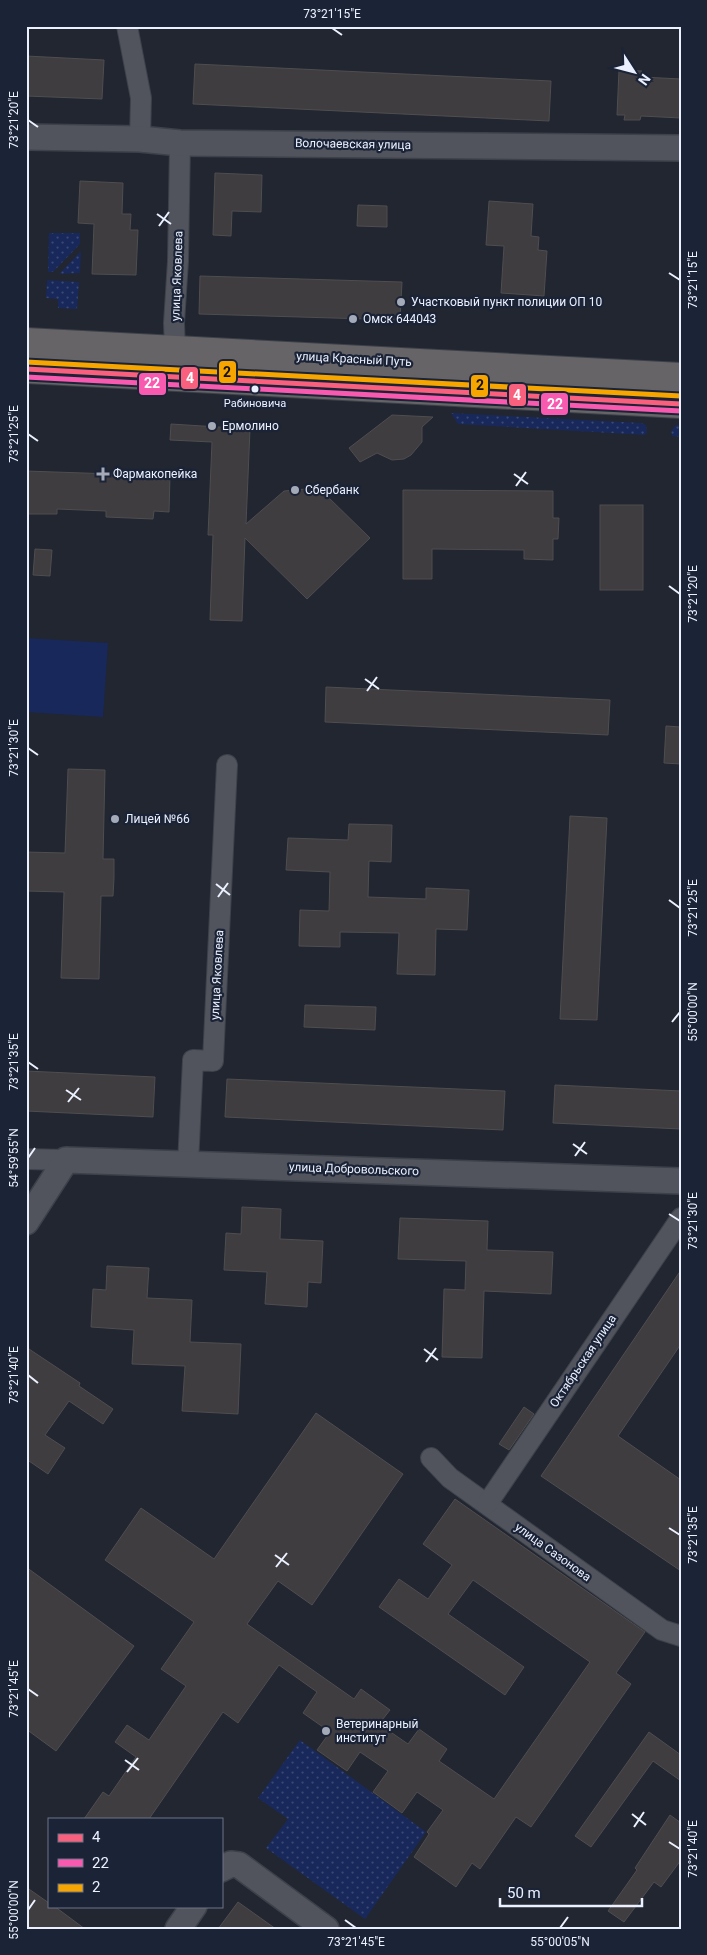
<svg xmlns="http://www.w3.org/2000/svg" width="707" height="1955" viewBox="0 0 707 1955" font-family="Roboto,sans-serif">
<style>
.grass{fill:url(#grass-dots)}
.pitch{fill:#18285b}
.building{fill:#403d41;stroke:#4e4d4f}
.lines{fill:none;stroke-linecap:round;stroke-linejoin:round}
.minor-casing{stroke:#3c414a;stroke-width:22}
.tertiary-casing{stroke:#3c414a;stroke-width:28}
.primary-casing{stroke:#3c414a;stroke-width:30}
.minor{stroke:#51545c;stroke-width:20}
.tertiary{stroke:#51545c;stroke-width:25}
.primary{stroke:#666467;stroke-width:28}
.bus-1-casing{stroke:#1b2337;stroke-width:9}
.bus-2-casing{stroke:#1b2337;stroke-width:9}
.bus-3-casing{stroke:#1b2337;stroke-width:9}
.bus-1{stroke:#f8607d;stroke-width:5}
.bus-2{stroke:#f75aaf;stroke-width:5}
.bus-3{stroke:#f7a600;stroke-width:5}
.ticks{fill:none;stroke:#ebf1ff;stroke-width:2}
.poi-dot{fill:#a4aab7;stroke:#1b2337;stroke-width:2}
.bus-dot{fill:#ebf1ff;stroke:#1b2337;stroke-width:2}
.labels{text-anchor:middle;stroke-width:4.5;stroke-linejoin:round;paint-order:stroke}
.bus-label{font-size:11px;fill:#ebf1ff;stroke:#1b2337}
.street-label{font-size:12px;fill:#ebf1ff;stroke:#1b2337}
.poi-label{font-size:12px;fill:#ebf1ff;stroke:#1b2337;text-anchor:start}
.line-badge{stroke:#1b2337;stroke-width:2}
.badge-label{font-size:14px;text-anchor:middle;font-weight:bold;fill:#fff}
.pale-badge-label{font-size:14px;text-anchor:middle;font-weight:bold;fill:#111}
.neatline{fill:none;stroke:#ebf1ff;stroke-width:2}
.ticks-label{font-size:12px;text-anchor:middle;fill:#ebf1ff}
</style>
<defs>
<pattern id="grass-dots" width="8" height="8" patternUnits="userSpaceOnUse" patternTransform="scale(1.25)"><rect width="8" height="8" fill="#18285b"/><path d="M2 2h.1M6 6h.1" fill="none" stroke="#3a4874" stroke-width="1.8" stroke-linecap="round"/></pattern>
</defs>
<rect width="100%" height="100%" fill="#212631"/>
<g class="grass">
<path d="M49,233H80V244L53,272H48Z"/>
<path d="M81,251L80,273L59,274Z"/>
<path d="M47,280L79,282L77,309L58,308V299L46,298Z"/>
<path d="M451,413L641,423L646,425L647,433L645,435L458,424Z"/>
<path d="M676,425H681V437L672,436L671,431Z"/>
<path d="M300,1740L426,1832L365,1919L266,1848L288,1819L258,1798Z"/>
</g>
<path class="pitch" d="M26,638L108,643L103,717L26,712Z"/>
<g class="building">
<path d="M26,56L104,60L102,99L26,96Z"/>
<path d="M195,64L551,81L549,121L193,104Z"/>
<path d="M619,70L642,71V77L681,79V118L641,116L640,120H624L625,115H617Z"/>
<path d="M215,173L262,175L261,212L232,211L231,236L213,235Z"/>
<path d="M80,181L123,183L122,214H131L130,230H138L136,275L92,274L94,224L78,223Z"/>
<path d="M489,201L533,204L531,236L539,237L538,250L547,251L544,296L501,293L504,246L486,245Z"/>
<path d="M358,205L387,206V227L357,226Z"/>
<path d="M200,276L402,282L400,320L199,314Z"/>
<path d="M392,415L433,417L422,427V442L411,455L404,459L392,460L377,453L360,462L349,448Z"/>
<path d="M171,424L250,429L246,524L284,491L306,489L326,495L370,538L307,599L245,538L242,621L210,620L213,535H208L212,442L170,440Z"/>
<path d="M26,471L170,476L169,512L154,511L153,519L106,517V511L57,509V514H26Z"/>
<path d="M403,490L553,491V518H559L558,539H553V560L524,559V550L432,549V579H403Z"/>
<rect x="600" y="505" width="43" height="85"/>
<path d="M35,549L52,550L50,576L33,575Z"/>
<path d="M326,687L610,700L608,735L325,722Z"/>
<path d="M666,726L681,727V764L664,763Z"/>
<path d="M68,769L105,770L103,859H114V878L113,896H101L99,979L61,978L64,892L26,891V852L65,853Z"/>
<path d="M570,816L607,818L597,1020L560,1019Z"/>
<path d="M349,824L392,825L391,862L369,861L368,897L426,899V888L469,890L467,930L436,929L435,975L397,974L399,933L340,932V947L299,946L300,910L329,911L330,872L286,870L288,838L348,840Z"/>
<path d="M305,1005L376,1007L375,1030L304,1027Z"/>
<path d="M26,1071L155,1077L153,1117L26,1111Z"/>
<path d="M227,1079L505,1091L503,1130L225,1117Z"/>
<path d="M555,1085L681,1091V1129L553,1123Z"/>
<path d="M242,1207L281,1209L280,1239L323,1241L321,1283L308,1282L307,1307L265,1304L267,1272L224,1270L226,1233L241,1234Z"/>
<path d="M400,1218L488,1221L487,1250L553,1252L551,1294L484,1291L482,1358L442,1357L444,1289L465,1290L466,1261L398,1259Z"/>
<path d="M107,1266L149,1268L147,1298L192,1300L190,1342L241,1344L238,1414L182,1411L185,1366L132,1364L134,1330L91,1327L93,1289L106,1290Z"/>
<path d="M681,1270V1344L618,1436L681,1480V1571L541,1476Z"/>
<path d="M26,1347L80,1383L79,1386L113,1409L103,1424L69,1401L45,1435L65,1448L48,1474L26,1459Z"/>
<path d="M524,1407L534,1414L509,1450L499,1444Z"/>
<path d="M316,1413L403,1474L312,1605L278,1581L247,1624L354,1699L361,1689L390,1710L379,1724L408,1744L419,1729L447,1749L439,1761L494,1799L590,1662L473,1580L448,1614L524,1667L505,1695L379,1607L399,1579L428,1599L452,1565L423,1544L455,1499L645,1632L616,1673L631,1684L531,1827L516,1817L480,1869L472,1863L456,1887L414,1857L429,1834L427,1832L443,1810L417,1792L402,1813L373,1792L388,1771L360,1752L347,1771L317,1750L330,1732L303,1713L317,1692L279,1665L238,1723L223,1712L149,1819H84L103,1792L109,1796L136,1757L115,1742L127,1725L149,1740L186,1686L161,1669L194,1622L105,1560L141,1508L214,1559Z"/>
<path d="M26,1567L134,1646L56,1751L26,1729Z"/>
<path d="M649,1732L681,1755V1781L653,1761L591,1847L575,1836Z"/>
<path d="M670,1815L681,1823V1860L661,1887L654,1882L624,1922L608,1911L637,1870L635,1868Z"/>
<path d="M26,1887L49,1903V1906H54L85,1929H26Z"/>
<path d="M238,1902L276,1929H218Z"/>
</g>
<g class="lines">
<g class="minor-casing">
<g id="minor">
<path d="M127,26L141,98L140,139"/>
<path d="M175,350L174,323L178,261L180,143"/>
<path d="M26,1159L66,1160"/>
<path d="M188,1164L193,1060L213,1061L227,765"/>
<path d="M431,1458L450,1478L662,1630L681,1636"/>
<path d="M487,1504L681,1218"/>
</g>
</g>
<g class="tertiary-casing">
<g id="tertiary">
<path d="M26,137L140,139L180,143L681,148"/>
<path d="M26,1222L66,1160L681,1181"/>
<path d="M221,1869L231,1864L239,1865L326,1929"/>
<path d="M178,1929L194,1906"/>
</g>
</g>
<g class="primary-casing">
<g id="primary">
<path d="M26,342L681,377"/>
<path d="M26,369L681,404"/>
</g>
</g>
<use href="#minor" class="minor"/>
<use href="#tertiary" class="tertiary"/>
<use href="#primary" class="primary"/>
<g class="bus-1-casing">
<path id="bus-1" d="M26,369L681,404"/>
</g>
<g class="bus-2-casing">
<path id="bus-2" d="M26,377L681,411"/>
</g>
<g class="bus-3-casing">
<path id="bus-3" d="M26,362L681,396"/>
</g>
<use href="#bus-1" class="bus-1"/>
<use href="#bus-2" class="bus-2"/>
<use href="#bus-3" class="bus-3"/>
</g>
<path class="ticks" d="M332,28L342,35M28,120L38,127M157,214L171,224M159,226L169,212M669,273L680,280M28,434L38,441M514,474L528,484M516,486L526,472M669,586L680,594M365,679L379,689M367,691L377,677M28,748L38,755M216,884L230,895M218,897L228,883M669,900L680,908M672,1022L680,1012M28,1062L38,1069M66,1090L81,1100M68,1102L79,1088M573,1144L587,1154M575,1156L585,1142M28,1158L35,1148M669,1214L680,1221M424,1349L438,1360M426,1362L436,1348M28,1375L38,1383M669,1528L680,1535M275,1555L289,1565M276,1567L287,1553M28,1689L38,1696M125,1760L139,1770M127,1772L138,1758M632,1814L646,1825M634,1827L644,1812M669,1842L680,1849M28,1910L35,1900M345,1920L356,1928M560,1928L568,1917"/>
<g class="poi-dot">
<circle cx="401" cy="302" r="5"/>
<circle cx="353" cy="319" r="5"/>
<circle cx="212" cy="426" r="5"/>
<path d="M100.5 466.5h5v5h5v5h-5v5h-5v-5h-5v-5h5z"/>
<circle cx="295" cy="490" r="5"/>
<circle cx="115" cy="819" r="5"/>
<circle cx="326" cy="1731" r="5"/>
</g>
<circle class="bus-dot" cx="255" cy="389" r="4.5"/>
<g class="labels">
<g class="bus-label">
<text x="255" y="407">Рабиновича</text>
</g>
<g class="street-label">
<text transform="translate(353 144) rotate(1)" y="4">Волочаевская улица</text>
<text transform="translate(177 276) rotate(-88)" y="4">улица Яковлева</text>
<text transform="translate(354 359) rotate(3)" y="4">улица Красный Путь</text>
<text transform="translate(217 975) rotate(-87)" y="4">улица Яковлева</text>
<text transform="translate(354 1169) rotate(2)" y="4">улица Добровольского</text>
<text transform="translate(583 1361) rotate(-56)" y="4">Октябрьская улица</text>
<text transform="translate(553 1552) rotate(36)" y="4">улица Сазонова</text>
</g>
<g class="poi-label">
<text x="411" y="306">Участковый пункт полиции ОП 10</text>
<text x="363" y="323">Омск 644043</text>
<text x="222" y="430">Ермолино</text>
<text x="113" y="478">Фармакопейка</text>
<text x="305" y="494">Сбербанк</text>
<text x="125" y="823">Лицей №66</text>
<text x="336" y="1728">Ветеринарный<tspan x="336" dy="14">институт</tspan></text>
</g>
</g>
<g class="line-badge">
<rect x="218" y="360" width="19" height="24" rx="5" fill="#f7a600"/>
<rect x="180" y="366" width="19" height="24" rx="5" fill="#f8607d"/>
<rect x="138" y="372" width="29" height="24" rx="5" fill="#f75aaf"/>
<rect x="470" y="374" width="19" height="24" rx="5" fill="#f7a600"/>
<rect x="508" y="383" width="19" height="24" rx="5" fill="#f8607d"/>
<rect x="540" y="392" width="29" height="24" rx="5" fill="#f75aaf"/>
</g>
<g class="badge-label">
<text x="190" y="383">4</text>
<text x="152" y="388">22</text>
<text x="517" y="400">4</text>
<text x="555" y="409">22</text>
</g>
<g class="pale-badge-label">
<text x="227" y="377">2</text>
<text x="480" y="390">2</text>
</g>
<rect width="707" height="1955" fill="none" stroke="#1b2337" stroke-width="55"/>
<rect x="48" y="1818" width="175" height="90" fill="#1b2337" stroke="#6e7587"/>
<rect x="58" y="1834" width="25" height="8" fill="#f8607d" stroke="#6e7587"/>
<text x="92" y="1842" font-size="15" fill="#ebf1ff">4</text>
<rect x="58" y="1859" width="25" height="8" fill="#f75aaf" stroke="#6e7587"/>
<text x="92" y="1868" font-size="15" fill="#ebf1ff">22</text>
<rect x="58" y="1884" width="25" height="8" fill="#f7a600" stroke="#6e7587"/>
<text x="92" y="1892" font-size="15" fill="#ebf1ff">2</text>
<g transform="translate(634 72) rotate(126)" stroke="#1b2337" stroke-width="4" paint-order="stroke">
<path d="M0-4L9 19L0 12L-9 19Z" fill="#ebf1ff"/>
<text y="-8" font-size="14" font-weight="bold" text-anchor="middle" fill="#ebf1ff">N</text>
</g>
<path d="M500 1898v8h142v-8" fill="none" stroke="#ebf1ff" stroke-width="2.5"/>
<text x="507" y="1898" font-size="15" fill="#ebf1ff" stroke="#1b2337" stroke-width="4" paint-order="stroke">50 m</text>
<rect x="28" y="28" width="652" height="1900" class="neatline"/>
<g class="ticks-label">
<text x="332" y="18">73°21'15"E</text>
<text transform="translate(14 120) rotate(-90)" y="4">73°21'20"E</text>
<text transform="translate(693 280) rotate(-90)" y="4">73°21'15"E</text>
<text transform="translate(14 434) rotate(-90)" y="4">73°21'25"E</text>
<text transform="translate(693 594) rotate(-90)" y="4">73°21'20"E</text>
<text transform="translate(14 748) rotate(-90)" y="4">73°21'30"E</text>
<text transform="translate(693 908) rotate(-90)" y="4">73°21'25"E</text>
<text transform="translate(693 1012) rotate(-90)" y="4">55°00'00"N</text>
<text transform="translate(14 1062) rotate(-90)" y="4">73°21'35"E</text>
<text transform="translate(14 1158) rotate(-90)" y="4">54°59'55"N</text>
<text transform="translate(693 1221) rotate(-90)" y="4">73°21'30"E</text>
<text transform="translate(14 1375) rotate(-90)" y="4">73°21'40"E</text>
<text transform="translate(693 1535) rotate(-90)" y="4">73°21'35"E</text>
<text transform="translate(14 1689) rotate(-90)" y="4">73°21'45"E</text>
<text transform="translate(693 1849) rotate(-90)" y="4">73°21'40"E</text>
<text transform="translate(14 1910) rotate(-90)" y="4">55°00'00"N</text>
<text x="356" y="1946">73°21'45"E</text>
<text x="560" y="1946">55°00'05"N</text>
</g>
</svg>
